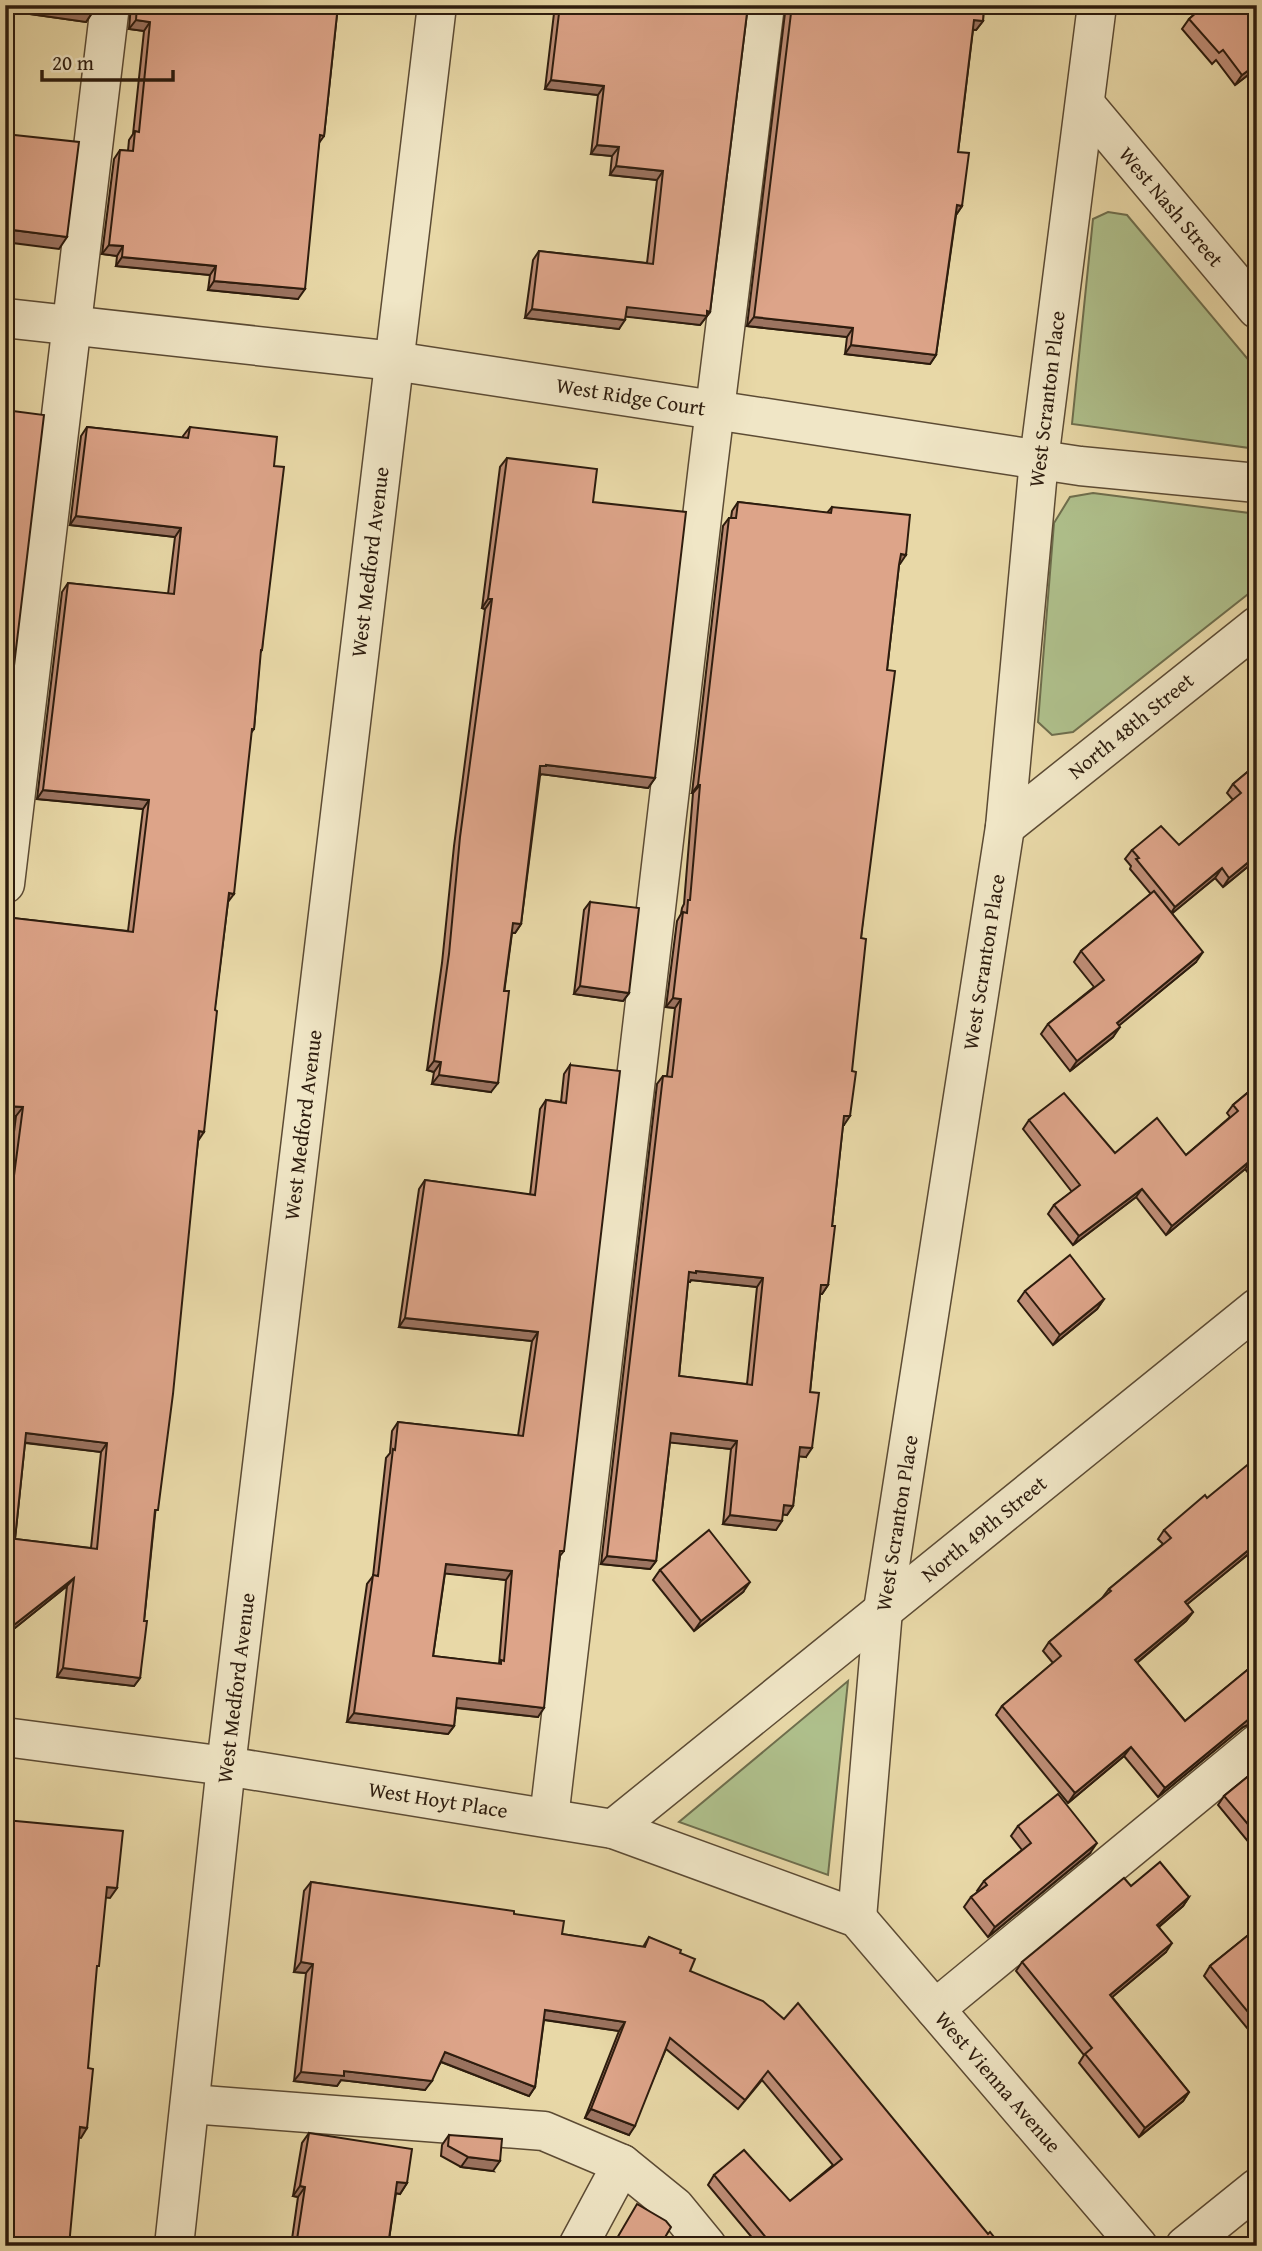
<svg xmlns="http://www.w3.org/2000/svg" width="1262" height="2251" viewBox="0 0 1262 2251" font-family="'Gentium Book Plus',serif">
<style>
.green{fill:#afc08c;stroke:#6e6e4d;stroke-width:2}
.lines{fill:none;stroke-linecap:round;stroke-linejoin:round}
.minor-casing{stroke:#5c4b34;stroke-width:41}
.minor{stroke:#f0e6c6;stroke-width:38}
.wall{fill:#be8d76;stroke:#2d1c0e;stroke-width:2;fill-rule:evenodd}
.shaded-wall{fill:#9b7360;stroke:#2d1c0e;stroke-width:2}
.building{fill:#dda489;stroke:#2d1c0e;stroke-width:2;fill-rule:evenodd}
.labels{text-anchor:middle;stroke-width:6;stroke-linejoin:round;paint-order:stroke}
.street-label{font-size:21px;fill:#2d1c0e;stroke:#f0e6c6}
</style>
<rect width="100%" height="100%" fill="#e8d8a7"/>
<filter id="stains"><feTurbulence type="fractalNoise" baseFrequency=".00286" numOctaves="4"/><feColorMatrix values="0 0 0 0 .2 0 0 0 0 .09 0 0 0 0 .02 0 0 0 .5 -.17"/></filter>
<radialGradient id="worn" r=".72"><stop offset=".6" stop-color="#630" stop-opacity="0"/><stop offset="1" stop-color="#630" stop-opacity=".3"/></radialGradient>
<g class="green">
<path d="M1108,212L1127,215L1257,370V449L1072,424L1093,219Z"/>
<path d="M1093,493L1257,514V587L1073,732L1052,735L1038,722L1054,523L1070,497Z"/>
<path d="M848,1681L828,1875L679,1822Z"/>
</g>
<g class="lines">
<g class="minor-casing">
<g id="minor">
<path d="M1085,104L1257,309"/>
<path d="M5,318L394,361L1080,466L1257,483"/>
<path d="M1005,827L1257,626"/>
<path d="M5,884L110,5"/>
<path d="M5,1737L226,1766L613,1829L857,1918L1138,2246"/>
<path d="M549,1818L708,466L765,5"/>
<path d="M613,1829L1257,1308"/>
<path d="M857,1918L883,1610L1005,827L1039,460L1097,5"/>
<path d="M935,2009L1257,1744"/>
<path d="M190,2104L544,2131L622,2164L675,2207L707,2246"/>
<path d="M174,2246L226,1766L437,5"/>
<path d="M578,2246L622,2164"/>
<path d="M1185,2246L1257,2188"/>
</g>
</g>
<use href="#minor" class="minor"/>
</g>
<g class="wall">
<path d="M29,5H93L92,13L86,22L30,14L28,11Z"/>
<path d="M131,5H338L324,136L319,143L298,299L208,290L210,275L116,266L117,256L102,254L114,159L120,150L128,151L129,140L133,134L144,31L129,29Z"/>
<path d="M555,5H748L710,312L700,325L625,316L619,329L525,318L533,260L539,251L647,263L657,180L610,175L612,156L591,154L598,95L545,89Z"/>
<path d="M786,5H984L983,21L976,30H973L958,152L962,206L956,215L936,355L930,364L845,354L847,337L747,326Z"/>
<path d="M1193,5H1257V68L1235,85L1216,60L1212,64L1182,29L1189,19L1197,12Z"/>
<path d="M87,427L183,438V436L190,427L274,466L262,650L260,653L254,729L251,733L228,902L198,1141L155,1515L144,1621L140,1678L134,1686L57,1677L67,1586L5,1636V1204L16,1116L5,1115V917L128,931L143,809L37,799L62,592L68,583L168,594L175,537L70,525L81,436ZM25,1443L101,1452L91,1548L15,1539Z"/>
<path d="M507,458L593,502L655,778L648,788L541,774L540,776L521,924L515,933H512L491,1092L432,1084L434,1072L427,1070L442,963L454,846L485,609L482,608L500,467Z"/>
<path d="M738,502L827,513L832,507L899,565L887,670L861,938L844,1125H843L832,1226L828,1285L822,1294H820L810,1392L806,1457L799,1456L793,1506L787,1515L783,1514L776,1530L723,1524L731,1449L670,1442L656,1561L650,1569L601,1564L657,1084L663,1076H667L675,1008L666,1007L677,921L681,914L682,908L684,904L693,793H692L723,526L729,518H731L732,511ZM691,1280L757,1287L747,1384L679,1376L688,1281L690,1282Z"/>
<path d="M1257,764V859L1223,887L1215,878L1172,913L1196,962L1119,1025L1113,1037L1070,1071L1041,1034L1048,1024L1094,987L1074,962L1081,951L1151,894L1130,869L1131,866L1125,859L1132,850L1179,845L1233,800L1227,793L1233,784Z"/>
<path d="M590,902L629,993L623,1001L574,994L584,910Z"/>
<path d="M570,1065L564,1551L560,1556L538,1717L456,1708L454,1726L448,1734L347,1722L367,1584L373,1576L386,1458L390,1453L392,1431L398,1422L518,1436L532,1341L399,1327L419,1189L425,1180L530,1195L540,1109L546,1100L561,1102L564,1074ZM445,1573L506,1580L499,1664L433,1656Z"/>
<path d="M1257,1085V1169L1250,1175L1245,1169L1166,1235L1136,1197L1073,1245L1048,1214L1054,1205L1072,1192L1023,1129L1029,1120L1115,1153L1186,1155L1230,1117L1227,1113L1233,1105Z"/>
<path d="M1025,1291L1104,1299L1097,1309L1053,1345L1018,1301Z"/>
<path d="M1164,1530L1257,1547L1187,1604L1193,1612L1186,1621L1137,1663L1185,1721L1257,1662V1723L1254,1722L1243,1727L1158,1797L1124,1756L1068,1803L996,1715L1002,1706L1053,1663L1043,1651L1049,1642L1102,1598L1109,1589L1163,1544L1158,1539Z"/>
<path d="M660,1570L743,1592L694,1631L653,1580Z"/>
<path d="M1257,1769V1849L1255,1850L1218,1805L1224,1796Z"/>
<path d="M1018,1826L1090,1853L988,1937L964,1907L971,1897L978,1892L977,1891L984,1881L1022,1850L1011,1836Z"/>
<path d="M311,1882L514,1914L562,1934L643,1947L649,1937L680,1953L690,1971L1001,2246H759L708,2185L714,2175L790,2201L833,2165L762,2080L738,2109L666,2049L629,2135L585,2118L619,2031L544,2020L535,2087L529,2096L441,2062L425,2090L341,2080L337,2086L294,2081L306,1973L294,1972L304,1891Z"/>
<path d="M1189,1897L1183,1906L1159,1927L1166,1952L1112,1997L1189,2092L1183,2101L1139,2137L1079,2063L1084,2055L1016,1971L1022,1962Z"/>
<path d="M1257,1928V2040L1204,1976L1210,1966Z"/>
<path d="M309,2133L407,2183L400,2194L396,2193L388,2246H291L298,2197L293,2196L302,2143Z"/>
<path d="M449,2135L493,2171L461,2167L441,2156L442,2145Z"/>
</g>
<g class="shaded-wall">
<path d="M36,5H43L92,13L86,22L30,14Z"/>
<path d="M136,20L150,22L144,31L129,29Z"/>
<path d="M974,20L983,21L976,30L967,29Z"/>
<path d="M1257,64V68L1235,85L1242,75Z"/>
<path d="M551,80L604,86L598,95L545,89Z"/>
<path d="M597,145L619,147L612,156L591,154Z"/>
<path d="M616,166L663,171L657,180L610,175Z"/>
<path d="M957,205L962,206L956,215L951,214Z"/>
<path d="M5,229L67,237L59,249L5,242Z"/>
<path d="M109,245L123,246L117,256L102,254Z"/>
<path d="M122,257L216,266L210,275L116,266Z"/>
<path d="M214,281L305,289L298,299L208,290Z"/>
<path d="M627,307L707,311L710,312L700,325L620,316Z"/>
<path d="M532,309L625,320L619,329L525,318Z"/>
<path d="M754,317L853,328L847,337L747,326Z"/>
<path d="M851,345L936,355L930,364L845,354Z"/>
<path d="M76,516L181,528L175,537L70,525Z"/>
<path d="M901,554L906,555L900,564L895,563Z"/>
<path d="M488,599H492L485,609L482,608Z"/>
<path d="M546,765L655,778L648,788L541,774L540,776V766Z"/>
<path d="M698,785H700L693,793H692Z"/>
<path d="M43,790L149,800L143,809L37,799Z"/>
<path d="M1257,855V859L1223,887L1229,878Z"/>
<path d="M1222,868L1215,878L1169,916L1175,907Z"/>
<path d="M229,893L234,894L228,902Z"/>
<path d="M513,923L521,924L515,933L506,932Z"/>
<path d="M1203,952L1196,962L1110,1033L1117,1023Z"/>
<path d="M580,986L629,993L623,1001L574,994Z"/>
<path d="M673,998L681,999L675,1008L666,1007Z"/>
<path d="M1120,1027L1113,1037L1070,1071L1077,1061Z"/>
<path d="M434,1061L441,1062L434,1072L427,1070Z"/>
<path d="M439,1075L498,1083L491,1092L432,1084Z"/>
<path d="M5,1106L23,1107L16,1116L5,1115Z"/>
<path d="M844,1116H850L844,1125L838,1124Z"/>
<path d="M199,1131L204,1132L198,1141Z"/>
<path d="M1251,1160L1245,1169L1166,1235L1172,1226Z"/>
<path d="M1142,1189L1136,1197L1073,1245L1079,1236Z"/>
<path d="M696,1271L763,1278L757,1287L691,1280L690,1282L683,1281L689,1272Z"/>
<path d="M821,1285H828L822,1294L815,1293Z"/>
<path d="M1104,1299L1097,1309L1053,1345L1060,1335Z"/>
<path d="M405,1318L538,1332L532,1341L399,1327Z"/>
<path d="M26,1433L107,1443L101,1452L20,1442Z"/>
<path d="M671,1433L737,1441L731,1449L665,1442Z"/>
<path d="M800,1447L812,1448L806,1457L794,1456Z"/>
<path d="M784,1505L793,1506L787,1515L778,1514Z"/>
<path d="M730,1515L782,1521L776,1530L723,1524Z"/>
<path d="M1257,1543V1547L1179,1611L1185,1602Z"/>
<path d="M607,1556L656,1561L650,1569L601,1564Z"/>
<path d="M446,1564L512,1571L506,1580L440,1573Z"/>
<path d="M74,1578L67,1586L5,1636V1632Z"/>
<path d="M750,1582L743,1592L694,1631L701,1621Z"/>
<path d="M1193,1612L1186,1621L1128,1670L1135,1660Z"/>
<path d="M63,1668L140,1678L134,1686L57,1677Z"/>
<path d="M457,1698L544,1708L538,1717L451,1707Z"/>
<path d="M354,1713L454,1726L448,1734L347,1722Z"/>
<path d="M1257,1715V1723L1254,1722L1243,1727L1158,1797L1165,1788L1250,1718Z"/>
<path d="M1131,1747L1124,1756L1068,1803L1075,1793Z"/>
<path d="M1097,1843L1090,1853L988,1937L995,1927Z"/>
<path d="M107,1887L117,1888L110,1898L100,1897Z"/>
<path d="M1189,1897L1183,1906L1150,1934L1157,1925Z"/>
<path d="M1172,1943L1166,1952L1104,2004L1110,1995Z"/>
<path d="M301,1962L313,1964L306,1973L294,1972Z"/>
<path d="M545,2010L625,2022L619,2031L539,2019Z"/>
<path d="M445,2052L535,2087L529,2096L439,2061Z"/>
<path d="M344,2071L432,2081L425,2090L341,2080L337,2086L294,2081L301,2072Z"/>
<path d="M1189,2092L1183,2101L1139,2137L1145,2128Z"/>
<path d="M591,2109L635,2126L629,2135L585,2118Z"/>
<path d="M80,2127L87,2128L81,2138L74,2137Z"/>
<path d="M468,2157L500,2161L493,2171L461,2167Z"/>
<path d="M397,2182L407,2183L400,2194L390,2192Z"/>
<path d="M300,2186L305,2187L298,2197L293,2196Z"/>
</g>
<g class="building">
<path d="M43,5H93L92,13Z"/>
<path d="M137,5H338L324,136L320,135L305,289L214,281L216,266L122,257L123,246L109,245L120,150L133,151L135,131L139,132L150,22L136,20Z"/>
<path d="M560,5H748L710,312L707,311V316L627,307L625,320L532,309L539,251L653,264L663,171L616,166L619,147L597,145L604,86L551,80Z"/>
<path d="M792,5H984L983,21L974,20L958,152L969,153L962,206L957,205L936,355L851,345L853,328L754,317Z"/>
<path d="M1205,5H1257V64L1242,75L1223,50L1219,53L1189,19Z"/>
<path d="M5,134L79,142L67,237L5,229Z"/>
<path d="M5,410L44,415L5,741Z"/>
<path d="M87,427L188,438L190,427L277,437L274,466L284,467L262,650H261L254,729H252L234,894L229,893L215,1010L217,1011L204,1132L199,1131L173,1394L158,1510H155L144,1621H147L140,1678L63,1668L74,1578L5,1632V1244L23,1107L5,1106V917L133,932L149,800L43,790L68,583L174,594L181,528L76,516ZM26,1433L107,1443L97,1549L15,1539Z"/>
<path d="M507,458L597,469L593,502L686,512L655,778L546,765V766H540L521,924L513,923L504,991H509L498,1083L439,1075L441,1062L434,1061L449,954L460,837L492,599H488Z"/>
<path d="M738,502L831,513L832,507L910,515L906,555L901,554L899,565L887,670L895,671L861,938L866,939L852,1071L856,1072L850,1116H844L832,1226H835L828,1285H821L810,1392L819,1393L812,1448L800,1447L793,1506L784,1505L782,1521L730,1515L737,1441L671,1433L656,1561L607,1556L663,1076L672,1077L681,999L673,998L683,912L687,913L688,900H690L700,785H698L729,518H736ZM696,1271L763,1278L752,1385L679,1376L689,1272L696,1273Z"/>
<path d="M1257,764V855L1229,878L1222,868L1175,907L1136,859L1139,858L1132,850L1161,826L1179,845L1241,793L1233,784Z"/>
<path d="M1154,891L1203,952L1117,1023L1120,1027L1077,1061L1048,1024L1104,980L1081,951Z"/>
<path d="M590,902L639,908L629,993L580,986Z"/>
<path d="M570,1065L620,1071L564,1551H560L544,1708L457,1698L454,1726L354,1713L373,1575L378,1576L393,1449L395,1450L398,1422L523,1436L538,1332L405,1318L425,1180L535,1195L546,1100L566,1103ZM446,1564L512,1571L504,1661L501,1660V1664L433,1656Z"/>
<path d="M1257,1085V1165L1256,1166L1251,1160L1172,1226L1142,1189L1079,1236L1054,1205L1080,1185L1029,1120L1064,1093L1115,1153L1157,1118L1186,1155L1238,1111L1233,1105Z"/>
<path d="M1070,1255L1104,1299L1060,1335L1025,1291Z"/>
<path d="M1257,1457V1543L1185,1602L1193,1612L1135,1660L1185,1721L1257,1662V1715L1250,1718L1165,1788L1131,1747L1075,1793L1002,1706L1061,1656L1049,1642L1111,1591L1109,1589L1171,1538L1164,1530L1205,1495L1207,1498Z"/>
<path d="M709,1530L750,1582L701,1621L660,1570Z"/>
<path d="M1257,1769V1835L1224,1796Z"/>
<path d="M1058,1794L1097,1843L995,1927L971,1897L987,1885L984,1881L1031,1843L1018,1826Z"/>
<path d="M5,1820L123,1831L117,1888L107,1887L99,1966H97L88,2068L93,2069L87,2128L80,2127L69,2246H5Z"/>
<path d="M1160,1862L1189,1897L1157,1925L1172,1943L1110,1995L1189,2092L1145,2128L1085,2054L1092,2048L1022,1962L1124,1878L1131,1886Z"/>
<path d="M311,1882L514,1911V1914L564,1921L562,1934L645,1947L649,1937L681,1950L680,1953L695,1959L690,1971L763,2001L784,2019L798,2003L988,2234L990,2232L1001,2246H773L714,2175L744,2150L790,2201L842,2159L768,2071L745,2100L670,2038L635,2126L591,2109L625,2022L545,2010L535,2087L445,2052L432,2081L344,2071V2076L301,2072L313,1964L301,1962Z"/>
<path d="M1257,1928V2023L1210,1966Z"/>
<path d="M309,2133L412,2149L407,2183L397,2182L388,2246H296L305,2187L300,2186Z"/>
<path d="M449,2135L502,2139L500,2161L468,2157L448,2146Z"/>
<path d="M637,2204L666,2221L671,2227L660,2246L613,2245Z"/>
</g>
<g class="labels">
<g class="street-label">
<text transform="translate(1171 207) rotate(50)" y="7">West Nash Street</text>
<text transform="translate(631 397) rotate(9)" y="7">West Ridge Court</text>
<text transform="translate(1047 399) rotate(-83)" y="7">West Scranton Place</text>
<text transform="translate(370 562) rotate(-83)" y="7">West Medford Avenue</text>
<text transform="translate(1131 726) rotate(-39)" y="7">North 48th Street</text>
<text transform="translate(984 962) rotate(-81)" y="7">West Scranton Place</text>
<text transform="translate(303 1125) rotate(-83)" y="7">West Medford Avenue</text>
<text transform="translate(897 1523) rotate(-81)" y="7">West Scranton Place</text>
<text transform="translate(984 1529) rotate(-39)" y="7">North 49th Street</text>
<text transform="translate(236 1688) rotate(-83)" y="7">West Medford Avenue</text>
<text transform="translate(438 1800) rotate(9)" y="7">West Hoyt Place</text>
<text transform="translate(998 2082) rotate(49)" y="7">West Vienna Avenue</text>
</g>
</g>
<rect width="1262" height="2251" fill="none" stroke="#e8d8a7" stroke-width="28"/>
<rect x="7" y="7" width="1248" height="2237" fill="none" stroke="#2d1c0e" stroke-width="3.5"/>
<rect x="14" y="14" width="1234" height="2223" fill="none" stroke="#2d1c0e" stroke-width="2"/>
<path d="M42 70v10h131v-10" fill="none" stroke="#2d1c0e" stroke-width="3.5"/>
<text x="52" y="70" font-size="21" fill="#2d1c0e" stroke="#f0e6c6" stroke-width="5" paint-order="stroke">20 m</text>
<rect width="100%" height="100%" filter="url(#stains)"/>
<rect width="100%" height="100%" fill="url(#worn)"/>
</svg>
